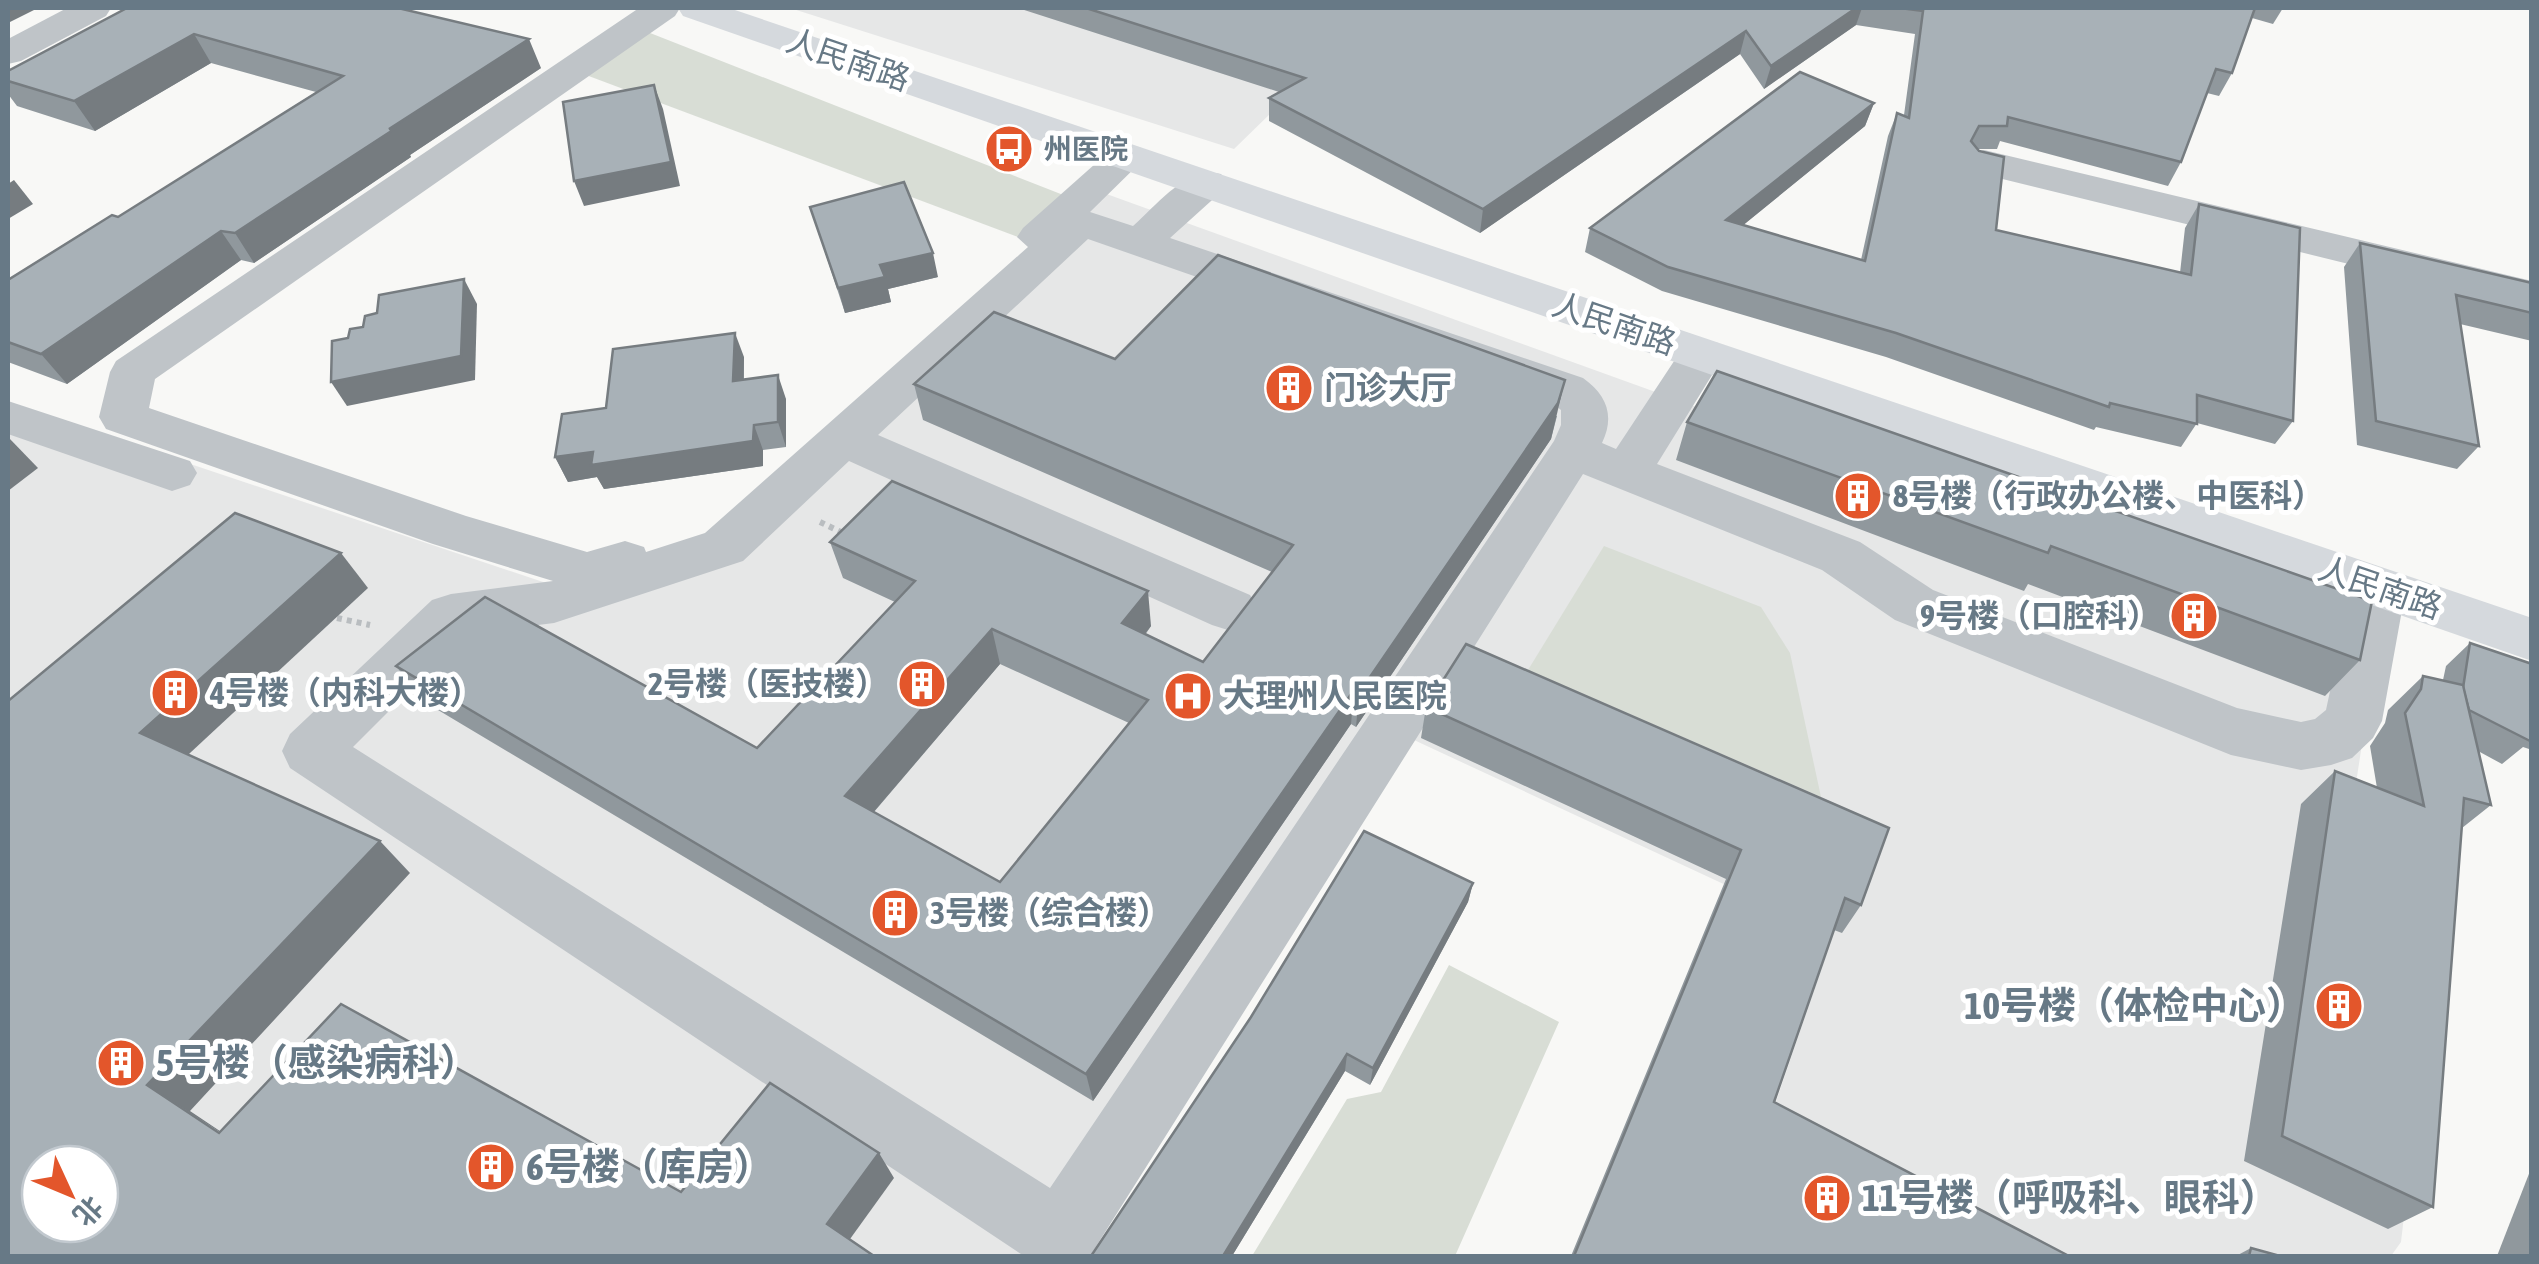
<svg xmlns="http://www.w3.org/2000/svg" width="2539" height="1264" viewBox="0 0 2539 1264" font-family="'Asap Condensed','Noto Sans SC',sans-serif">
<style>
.built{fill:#e6e7e7;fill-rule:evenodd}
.green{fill:#d8ddd5}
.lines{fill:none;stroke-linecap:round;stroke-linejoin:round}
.path{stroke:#b9bdc0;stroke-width:6;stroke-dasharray:5 5;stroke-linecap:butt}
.minor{fill:#bfc4c8;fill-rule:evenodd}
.major{fill:#d5d9dd;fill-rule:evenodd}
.wall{fill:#90989d;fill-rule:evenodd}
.shaded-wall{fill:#767c80}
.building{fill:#a8b1b7;stroke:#767c80;stroke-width:2.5;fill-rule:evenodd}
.labels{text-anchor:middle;stroke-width:10;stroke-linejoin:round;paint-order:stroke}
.far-poi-label{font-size:28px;font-weight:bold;fill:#677986;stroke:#fff;text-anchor:start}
.street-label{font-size:32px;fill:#677986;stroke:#fff}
.poi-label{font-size:32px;font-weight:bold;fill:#677986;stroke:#fff;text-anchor:start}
.near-poi-label{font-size:38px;font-weight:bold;fill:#677986;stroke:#fff;text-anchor:start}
</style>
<rect width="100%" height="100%" fill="#f8f8f6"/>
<g class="built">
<path d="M790,8H1454L1353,33L1234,149Z"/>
<path d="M1101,192L2376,652L2353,803L2447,847L2401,1242L2391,1256H1723L1833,935L1414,740L1083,1256H8V403L567,590L709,544ZM40,1164H100V1224H40Z"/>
</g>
<g class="green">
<path d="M645,31L1071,198L1026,240L586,75Z"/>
<path d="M1604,546L1761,607L1790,653L1821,797L1528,670Z"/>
<path d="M1449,965L1559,1022L1455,1256H1252L1347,1099L1381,1092Z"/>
</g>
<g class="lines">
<g class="path">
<path d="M820,522L845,534"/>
<path d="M337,618L370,625"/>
</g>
<g class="minor">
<path d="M67,8H111L106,16L21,61L8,64V39Z"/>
<path d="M639,8H680L675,16L155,379L149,408L466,516L587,552L625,541L644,547L646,552L705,533L1028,247L1017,237L1023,228L1113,148L1127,144L1141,148L1147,156L1090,212L1133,226C1158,204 1186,166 1221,174L1227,183L1221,192L1170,238L1583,378C1607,395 1615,416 1602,443L1616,449L1686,343L1702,339L1718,343L1725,354L1657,464L1860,542L1933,590L2237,708L2301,722L2315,719L2326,710L2352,588L2360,574L2379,568L2398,574L2406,588L2382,721L2373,738L2352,758L2331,765L2301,770L2231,755L1895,620L1822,570L1583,474L1090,1256H1024L290,768L282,751L290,734L432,600L451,594L553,581L433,544L106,429L99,417L110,372L116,361ZM1088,239L1549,400L1561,410V425L1554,441L1050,1188L353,747L466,634L554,623L743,561L849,461L1212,625L1231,631L1250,625L1258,610L1250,595L878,435Z"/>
<path d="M1984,150L2532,281V309L1970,171L1964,162L1970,153Z"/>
<path d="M8,401L190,461L197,473L190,485L172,491L8,434Z"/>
</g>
<path class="major" d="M678,8H729L2532,618V661L683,16Z"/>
</g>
<g class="wall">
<path d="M127,8L541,68L410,155L411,157L254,263L241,260L67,384L8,362V280L118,217L316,92L211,63L95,131L17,106L8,94V71Z"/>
<path d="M1018,8H2283L2273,24L2252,18L2232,73L2219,96L2207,93L2181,162L2168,186L2000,141L1997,149H1978L1996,230L2180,273L2185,228L2199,204L2293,421L2275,444L2197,423L2181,447L2096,427L2094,430L1886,357L1662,291L1585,252L1590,228L1874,103L1865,126L1743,225L1861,260L1888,136L1897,113L1904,115L1915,34L1856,25L1764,89L1740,54L1480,233L1269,121V98L1279,92Z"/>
<path d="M810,207L938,277L888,289L891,302L845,313Z"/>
<path d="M2360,243L2532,283V341L2460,324L2479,446L2457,469L2357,445L2344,267Z"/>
<path d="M744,357V380L786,399V447L763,450V466L604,489L597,477L568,482L555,457L606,408Z"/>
<path d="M1115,359L1557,416L1551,439L1356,727L1351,724L1093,1101L423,701L396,666L757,748L895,602L843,578L830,542L1151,626L1145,635L1203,662L1272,572L923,420L914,384ZM1000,664L1129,723L1000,882L874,812Z"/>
<path d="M1717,371L2360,660L2325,696L2028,584L2024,591L1676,460L1687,422Z"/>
<path d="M2470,643L2532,664V750L2523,747L2502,764L2478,751L2491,805L2462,828L2433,1207L2388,1229L2244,1161L2301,804L2335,771L2377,788L2370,746L2385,723L2388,710L2423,676L2443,680L2446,666Z"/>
<path d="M1426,707L1861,905L1842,933L1834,930L1774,1102L2069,1256H1571L1726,879L1421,738Z"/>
<path d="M1473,883L1468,902L1370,1085L1345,1071L1232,1256H1091L1251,1017Z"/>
<path d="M2532,1166V1256H2497Z"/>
<path d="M2251,1248L2280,1256H2236Z"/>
</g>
<g class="shaded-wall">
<path d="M8,8H38L8,23Z"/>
<path d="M1856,8H1862L1856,25L1764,89L1771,66Z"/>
<path d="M1746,31L1740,54L1480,233L1483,209Z"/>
<path d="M194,34L211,63L95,131L74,101Z"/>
<path d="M529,39L541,68L410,155L411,157L254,263L235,233L389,129Z"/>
<path d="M654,85L663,109L680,186L584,206L574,181Z"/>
<path d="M1874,103L1865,126L1720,244L1726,220Z"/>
<path d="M14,180L33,204L8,219V184Z"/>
<path d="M221,231L241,260L67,384L41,354Z"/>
<path d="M933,253L938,277L888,289L891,302L845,313L838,288L880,265Z"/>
<path d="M464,279L477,304L475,380L347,406L331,382Z"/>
<path d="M735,333L744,357L743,406L733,381Z"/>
<path d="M778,375L786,399V447L778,422Z"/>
<path d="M1565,380L1551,439L1356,727L1359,693Z"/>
<path d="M754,425L763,450V466L604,489L597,477L568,482L555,457Z"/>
<path d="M9,438L38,468L8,491V440Z"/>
<path d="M341,553L368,588L176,766L140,733Z"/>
<path d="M1148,591L1151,626L1126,658L1122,623Z"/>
<path d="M992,629L1000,664L859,829L845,796Z"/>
<path d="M1354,690L1351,724L1093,1101L1086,1074Z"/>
<path d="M380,841L410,873L190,1111L260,1158L147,1085Z"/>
<path d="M1473,883L1468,902L1370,1085L1373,1068Z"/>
<path d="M1347,1054L1345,1071L1232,1256H1223Z"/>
<path d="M879,1153L894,1178L845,1246L827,1224Z"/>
</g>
<g class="building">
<path d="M127,8H398L529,39L389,129L396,128L235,233L221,231L41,354L8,342V280L112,215L118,217L343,76L194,34L74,101L8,81V71Z"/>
<path d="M1086,8H1856L1771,66L1746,31L1483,209L1269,98L1305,78Z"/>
<path d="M1900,8H2255L2232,73L2216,69L2181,162L2008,117L2007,126H1979L1971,141L1979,151L2004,157L1996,230L2191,275L2199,204L2300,228L2293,421L2197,395V424L2110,403L2109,407L1896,333L1668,267L1590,228L1800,72L1874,103L1726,220L1865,261L1897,113L1909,118L1923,11Z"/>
<path d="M654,85L671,162L574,181L563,102Z"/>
<path d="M904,182L933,253L880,265L885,277L838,288L810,207Z"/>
<path d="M2360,243L2532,283V313L2456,295L2479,446L2376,421Z"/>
<path d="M1218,255L1565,380L1558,403L1359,693L1354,690L1086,1074L396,666L485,597L757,748L915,581L830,542L892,481L1148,591L1122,623L1203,662L1293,545L914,384L994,312L1115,359ZM992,629L1148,700L1000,882L845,796Z"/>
<path d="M464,279L461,356L331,382L332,341L348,338L350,329L363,327L365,316L377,313L379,295Z"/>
<path d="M735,333L733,381L778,375V422L754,425L753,441L591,465L593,452L555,457L562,414L606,408L613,349Z"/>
<path d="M1717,371L2372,601L2360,660L2051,546L2048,553L1687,422Z"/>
<path d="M235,513L341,553L140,733L380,841L147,1085L219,1133L341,1004L681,1192L770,1083L879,1153L827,1224L874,1256H8V701ZM40,1164H100V1224H40Z"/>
<path d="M2470,643L2532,664V738L2530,741L2469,710L2463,688Z"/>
<path d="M1466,644L1889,828L1861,905L1845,898L1774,1102L2069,1256H1574L1741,850L1426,707Z"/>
<path d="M2423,676L2463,685L2491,805L2464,798L2433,1207L2282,1136L2335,771L2424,806L2405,713L2421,689Z"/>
<path d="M1364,831L1473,883L1373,1068L1347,1054L1223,1256H1091L1251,1017Z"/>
<path d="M2251,1248L2280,1256H2249Z"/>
</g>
<defs>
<g id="bus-disc" transform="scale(2.5)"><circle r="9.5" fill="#e3562b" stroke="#fff"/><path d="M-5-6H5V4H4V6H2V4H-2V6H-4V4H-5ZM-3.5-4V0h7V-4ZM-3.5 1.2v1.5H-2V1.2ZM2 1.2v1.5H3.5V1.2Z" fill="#fff"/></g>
<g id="building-disc" transform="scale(2.5)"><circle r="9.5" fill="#e3562b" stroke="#fff"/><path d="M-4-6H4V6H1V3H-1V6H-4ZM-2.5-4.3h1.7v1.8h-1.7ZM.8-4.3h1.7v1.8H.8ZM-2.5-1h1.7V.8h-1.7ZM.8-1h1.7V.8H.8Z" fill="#fff"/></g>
<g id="hospital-disc" transform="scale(2.5)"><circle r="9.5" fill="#e3562b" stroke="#fff"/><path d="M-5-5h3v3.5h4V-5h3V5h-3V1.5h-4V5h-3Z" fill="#fff"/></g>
</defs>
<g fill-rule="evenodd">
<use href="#bus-disc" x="1009" y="149"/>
<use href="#building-disc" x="1289" y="388"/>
<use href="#building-disc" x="1858" y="496"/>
<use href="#building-disc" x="2194" y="616"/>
<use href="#building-disc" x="922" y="684"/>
<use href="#building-disc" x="175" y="693"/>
<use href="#hospital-disc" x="1188" y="696"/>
<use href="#building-disc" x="895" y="913"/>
<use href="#building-disc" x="2339" y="1006"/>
<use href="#building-disc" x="121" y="1063"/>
<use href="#building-disc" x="491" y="1167"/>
<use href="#building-disc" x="1827" y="1198"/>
</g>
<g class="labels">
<g class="far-poi-label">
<text x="1044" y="159">州医院</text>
</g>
<g class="street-label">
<text transform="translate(848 60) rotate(19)" y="11">人民南路</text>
<text transform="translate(1614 324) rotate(19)" y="11">人民南路</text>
<text transform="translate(2380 588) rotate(19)" y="11">人民南路</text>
</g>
<g class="poi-label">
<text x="1324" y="399">门诊大厅</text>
<text x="1893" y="507">8号楼（行政办公楼、中医科）</text>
<text x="2159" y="627" text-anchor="end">9号楼（口腔科）</text>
<text x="887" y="695" text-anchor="end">2号楼（医技楼）</text>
<text x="210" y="704">4号楼（内科大楼）</text>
<text x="1223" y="707">大理州人民医院</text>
<text x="930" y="924">3号楼（综合楼）</text>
</g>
<g class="near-poi-label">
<text x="2304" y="1019" text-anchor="end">10号楼（体检中心）</text>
<text x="156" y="1076">5号楼（感染病科）</text>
<text x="526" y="1180">6号楼（库房）</text>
<text x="1862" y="1211">11号楼（呼吸科、眼科）</text>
</g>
</g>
<rect width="2539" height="1264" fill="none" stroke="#677986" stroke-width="20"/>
<g transform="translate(70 1194) rotate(134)"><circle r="48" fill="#ffffff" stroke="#c2c9cf" stroke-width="2.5"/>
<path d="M0-8L18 38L0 25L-18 38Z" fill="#e3562b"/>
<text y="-15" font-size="28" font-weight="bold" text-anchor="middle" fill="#677986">北</text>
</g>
</svg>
